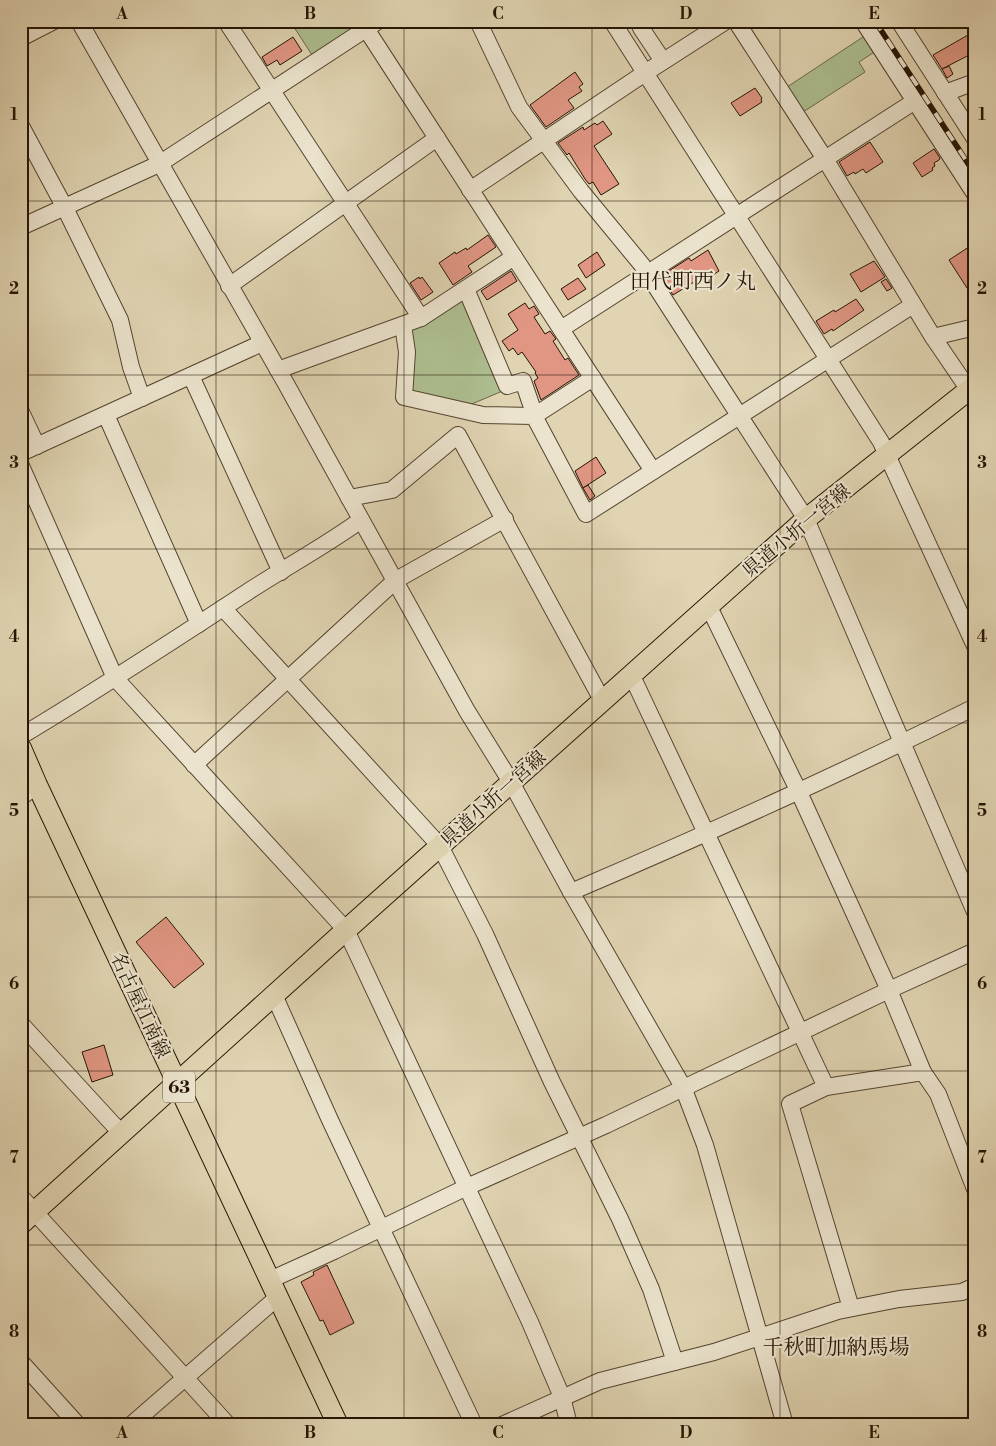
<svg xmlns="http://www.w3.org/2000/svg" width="996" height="1446" viewBox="0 0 996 1446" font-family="'Libre Bodoni','Noto Serif JP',serif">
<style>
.green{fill:#adbe90;stroke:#69694a}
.building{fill:#e09683;stroke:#251403}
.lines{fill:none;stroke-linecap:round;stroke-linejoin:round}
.minor-casing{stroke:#54442f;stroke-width:18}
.major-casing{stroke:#251403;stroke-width:22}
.minor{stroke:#ebe3cd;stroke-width:16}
.major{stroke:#e0d4b2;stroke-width:20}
.rail-casing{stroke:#251403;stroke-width:5.5}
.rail{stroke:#ebe3cd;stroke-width:4;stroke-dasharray:11;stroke-linecap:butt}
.grid{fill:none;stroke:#251403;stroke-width:1;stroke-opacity:0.55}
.labels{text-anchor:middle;stroke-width:4.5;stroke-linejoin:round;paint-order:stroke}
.shield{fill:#ebe3cd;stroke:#605240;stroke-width:1}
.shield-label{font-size:18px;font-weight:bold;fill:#251403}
.street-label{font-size:19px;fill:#251403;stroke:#ebe3cd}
.quarter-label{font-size:21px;fill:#251403;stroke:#ebe3cd}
.neatline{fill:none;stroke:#251403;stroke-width:2}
.grid-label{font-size:16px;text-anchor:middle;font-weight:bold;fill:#251403}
</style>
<rect width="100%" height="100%" fill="#e0d4b2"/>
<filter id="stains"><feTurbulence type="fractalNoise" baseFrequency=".004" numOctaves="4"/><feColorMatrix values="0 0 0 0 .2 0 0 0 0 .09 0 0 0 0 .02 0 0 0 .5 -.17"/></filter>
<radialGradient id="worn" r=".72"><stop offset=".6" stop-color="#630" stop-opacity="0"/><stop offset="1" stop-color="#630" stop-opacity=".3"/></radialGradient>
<g class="green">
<path d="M290,21H355L356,30L314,58Z"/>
<path d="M866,35L876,51L859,62L865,72L800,114L784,89Z"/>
<path d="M465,295L505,390L467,406L412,394V328Z"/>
</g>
<g class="building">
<path d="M975,31V52L942,69L933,55Z"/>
<path d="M293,37L302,51L280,65L277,60L267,66L262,57Z"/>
<path d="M949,66L953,74L947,78L942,69Z"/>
<path d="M575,72L583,84L579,87L582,91L568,100L574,108L546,127L530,105Z"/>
<path d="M755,88L762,98L761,100L762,102L740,116L731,103Z"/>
<path d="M603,121L612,134L594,146L619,184L601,195L593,182L589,184L585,179L569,153L567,155L558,143L583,127L584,130L595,123L597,125Z"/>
<path d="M870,142L883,162L866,173L863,169L855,174L854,172L847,176L839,162Z"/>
<path d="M934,149L940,158L939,160L934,163L935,166L932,168L933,170L922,177L913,163Z"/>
<path d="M488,235L496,247L468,266L472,272L453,285L439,263L455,252L456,254L466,248L467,250Z"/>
<path d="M975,243V283L967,288L949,260Z"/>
<path d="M708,250L719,271L696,286L694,282L673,295L661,276L689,258L691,261Z"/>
<path d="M597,252L605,265L586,278L578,265Z"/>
<path d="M874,261L885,277L861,292L850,274Z"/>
<path d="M511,271L517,281L487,300L481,291Z"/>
<path d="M419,277L420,279L422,277L433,292L421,300L410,283Z"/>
<path d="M578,278L586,289L568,300L561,289Z"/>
<path d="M886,279L892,288L887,291L881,282Z"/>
<path d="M856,299L864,310L833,331L832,329L824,334L816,321L834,310L835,312Z"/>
<path d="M525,303L529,309L534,306L539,314L534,317L545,334L550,331L556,339L553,341L565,360L568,358L579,375L541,400L534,381L538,378L535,373L536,372L522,352L518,355L513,348L509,351L502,341L518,330L508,314Z"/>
<path d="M596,457L606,473L583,488L575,471Z"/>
<path d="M588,485L595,496L590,500L583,488Z"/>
<path d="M166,917L204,964L174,988L136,942Z"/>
<path d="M104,1045L113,1075L92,1082L82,1052Z"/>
<path d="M327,1265L354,1323L330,1335L323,1320L320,1321L301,1282L314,1275L313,1272Z"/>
</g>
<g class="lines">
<g class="minor-casing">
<g id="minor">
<path d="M79,21L285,382L467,711L511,782L571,892L683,1087L705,1145L785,1425"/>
<path d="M226,21L421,318"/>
<path d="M361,21L653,471"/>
<path d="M478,21L519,107L581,191L642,265L806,519L975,912"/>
<path d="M612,21L881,442L975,646"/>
<path d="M736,21L825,159L933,337L969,390"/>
<path d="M863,21L975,194"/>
<path d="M899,21L975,139"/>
<path d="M641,28L663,61"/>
<path d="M21,38L54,21"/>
<path d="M945,93L975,82"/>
<path d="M21,126L65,208L120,320L131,367L142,398"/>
<path d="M470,190L645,73L726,21"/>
<path d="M21,227L159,164L378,21"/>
<path d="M229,286L437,138"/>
<path d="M466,289L507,386L523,381L535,416"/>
<path d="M403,325L407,352L404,397L483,415L534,416L586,514L913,305"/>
<path d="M561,329L915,101"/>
<path d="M933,337L975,327"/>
<path d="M278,370L421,318L514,257"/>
<path d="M191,376L281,572"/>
<path d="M21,412L37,446"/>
<path d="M106,415L199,624"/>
<path d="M534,416L593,378"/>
<path d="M21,453L262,343"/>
<path d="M21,466L115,678L346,930L530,1322L562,1397L569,1425"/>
<path d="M349,498L392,490L458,435L602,700"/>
<path d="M708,605L798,790L889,990L923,1072"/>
<path d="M223,608L440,846L485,934L552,1082L620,1219L651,1289L675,1362"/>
<path d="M631,674L826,1087"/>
<path d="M21,736C98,690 174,640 249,591C286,567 325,546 361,520"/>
<path d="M194,765L396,580L505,519"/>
<path d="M21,797L37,785"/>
<path d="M571,892C707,834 842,773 975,707"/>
<path d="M274,995L330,1120L474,1425"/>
<path d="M21,1024L122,1134"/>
<path d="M21,1197L228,1425"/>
<path d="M270,1280L334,1251L467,1187L606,1125L889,990L975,951"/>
<path d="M851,1308L790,1104L826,1087L923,1072L938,1094L975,1189"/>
<path d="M21,1362L78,1425"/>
<path d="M131,1425L278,1297"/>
<path d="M502,1425L600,1381L714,1352L838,1311L899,1299L962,1292L975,1286"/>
</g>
</g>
<g class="major-casing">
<g id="major">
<path d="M21,748L37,785L338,1425"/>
<path d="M21,1224L346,930L806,519L975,385"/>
</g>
</g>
<use href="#minor" class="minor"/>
<use href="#major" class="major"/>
<g class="rail-casing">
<path id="rail" d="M875,21L975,174"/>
</g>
<use href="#rail" class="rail"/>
</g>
<path class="grid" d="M216,21V1425M404,21V1425M592,21V1425M780,21V1425M21,201H975M21,375H975M21,549H975M21,723H975M21,897H975M21,1071H975M21,1245H975"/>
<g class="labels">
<rect class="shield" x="163" y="1071.5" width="32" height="31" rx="4"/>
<g class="shield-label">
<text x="179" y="1093">63</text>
</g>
<g class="street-label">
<text transform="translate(796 530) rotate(-40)" y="7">県道小折一宮線</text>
<text transform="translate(493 798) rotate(-42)" y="7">県道小折一宮線</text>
<text transform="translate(141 1005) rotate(65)" y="7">名古屋江南線</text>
</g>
<g class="quarter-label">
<text x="693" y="288">田代町西ノ丸</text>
<text x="836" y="1354">千秋町加納馬場</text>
</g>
</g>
<rect width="996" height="1446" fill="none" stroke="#e0d4b2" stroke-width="55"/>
<rect x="28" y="28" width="940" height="1390" class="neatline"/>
<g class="grid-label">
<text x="122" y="19">A</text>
<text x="310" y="19">B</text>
<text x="498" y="19">C</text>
<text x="686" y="19">D</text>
<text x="874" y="19">E</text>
<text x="14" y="120">1</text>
<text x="982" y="120">1</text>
<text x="14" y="294">2</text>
<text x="982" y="294">2</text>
<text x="14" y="468">3</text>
<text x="982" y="468">3</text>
<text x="14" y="642">4</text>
<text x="982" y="642">4</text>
<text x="14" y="816">5</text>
<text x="982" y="816">5</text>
<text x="14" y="989">6</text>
<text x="982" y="989">6</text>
<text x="14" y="1163">7</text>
<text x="982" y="1163">7</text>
<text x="14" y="1337">8</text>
<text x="982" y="1337">8</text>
<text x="122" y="1438">A</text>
<text x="310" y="1438">B</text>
<text x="498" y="1438">C</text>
<text x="686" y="1438">D</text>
<text x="874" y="1438">E</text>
</g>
<rect width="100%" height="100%" filter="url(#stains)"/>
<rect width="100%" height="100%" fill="url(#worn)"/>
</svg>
